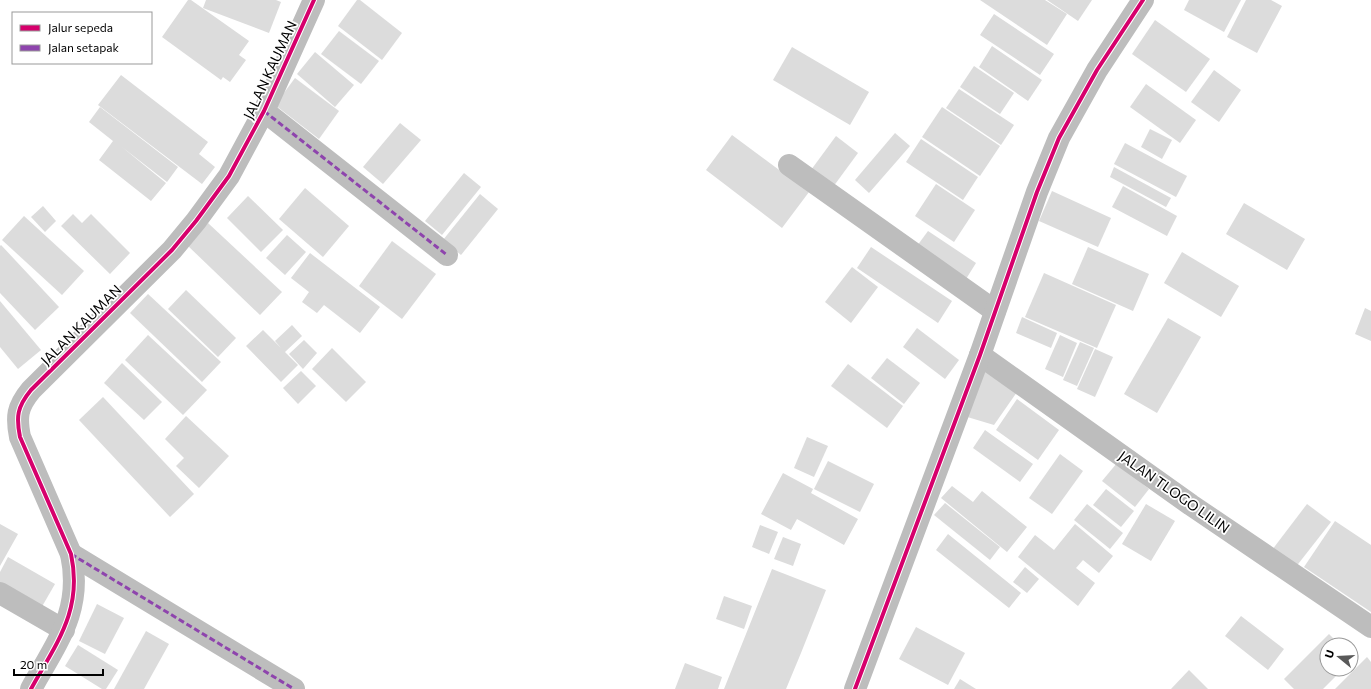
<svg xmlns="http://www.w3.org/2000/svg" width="1371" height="689" viewBox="0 0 1371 689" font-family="Commissioner,sans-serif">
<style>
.building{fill:#dcdcdc}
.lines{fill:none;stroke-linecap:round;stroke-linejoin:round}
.minor{stroke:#bdbdbd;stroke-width:22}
.quiet{stroke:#8e44ad;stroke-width:3;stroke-dasharray:6 3;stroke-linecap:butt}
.cycleway-casing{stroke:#fff;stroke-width:6}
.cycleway{stroke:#d6006c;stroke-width:4}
.labels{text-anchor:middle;stroke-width:3.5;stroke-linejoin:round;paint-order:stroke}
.street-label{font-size:14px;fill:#000;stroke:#fff}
</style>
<rect width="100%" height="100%" fill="#fff"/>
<g class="building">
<path d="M188,0H191L249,41L239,55L246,60L230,82L223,77L221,80L162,37Z"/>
<path d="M206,0H276L281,2L269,33L203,8Z"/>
<path d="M357,0H360L402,33L382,60L338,26Z"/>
<path d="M980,0H1045L1067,14L1047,45Z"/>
<path d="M1047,0H1092L1078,21Z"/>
<path d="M1189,0H1241L1224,32L1184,10Z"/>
<path d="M1246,0H1271L1282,6L1257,53L1227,37Z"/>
<path d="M994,14L1054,54L1040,75L980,35Z"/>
<path d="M1155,20L1210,59L1186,92L1132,54Z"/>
<path d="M339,31L379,61L361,84L321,54Z"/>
<path d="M992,46L1042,80L1028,101L979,67Z"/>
<path d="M792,47L869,92L850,125L773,80Z"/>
<path d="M315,52L354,85L335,107L297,74Z"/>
<path d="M974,66L1014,93L1000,114L960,87Z"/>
<path d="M1214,70L1241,90L1219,122L1191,102Z"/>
<path d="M121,75L208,142L199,154L215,167L202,184L98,105Z"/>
<path d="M295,78L339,111L319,139L275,105Z"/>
<path d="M1146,84L1196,120L1180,143L1130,107Z"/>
<path d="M959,89L1014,125L1001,145L946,108Z"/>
<path d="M100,107L178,167L167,182L122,147L166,183L151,201L99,160L113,141L89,122Z"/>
<path d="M942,107L1000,146L980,176L922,137Z"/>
<path d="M400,123L421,140L383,184L363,167Z"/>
<path d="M1150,129L1172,140L1162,159L1141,147Z"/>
<path d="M895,133L910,146L869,193L855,180Z"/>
<path d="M732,135L809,192L782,228L706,170Z"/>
<path d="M836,136L858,153L833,187L811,170Z"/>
<path d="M921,139L978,177L963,200L906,162Z"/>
<path d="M1125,143L1187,176L1176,197L1114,164Z"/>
<path d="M1114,167L1171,198L1166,207L1110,177Z"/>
<path d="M464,173L481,187L442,235L425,221Z"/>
<path d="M936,184L975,210L954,242L915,216Z"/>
<path d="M1123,186L1177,216L1167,236L1112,207Z"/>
<path d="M305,188L349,226L323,257L279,219Z"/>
<path d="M1052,191L1111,218L1098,247L1039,221Z"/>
<path d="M480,194L498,209L461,255L443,240Z"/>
<path d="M248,196L283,230L261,252L227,218Z"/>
<path d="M1244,203L1305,239L1287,270L1226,234Z"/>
<path d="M43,206L56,221L45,232L31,217Z"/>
<path d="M73,214L82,223L91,214L130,253L110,274L61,226Z"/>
<path d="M24,216L84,271L62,295L2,240Z"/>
<path d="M208,223L282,292L260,315L187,245Z"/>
<path d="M928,231L976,263L966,279L917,246Z"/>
<path d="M287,235L306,252L285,275L266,258Z"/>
<path d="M392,241L436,274L402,319L359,286Z"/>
<path d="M1,245L59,307L35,330L0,293V246Z"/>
<path d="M871,247L952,301L938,323L857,268Z"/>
<path d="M1088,247L1149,274L1133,311L1072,284Z"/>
<path d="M1182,252L1239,286L1221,317L1164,283Z"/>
<path d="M310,253L380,307L360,333L324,305L317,313L302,302L309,292L291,278Z"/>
<path d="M852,267L878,287L851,323L825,302Z"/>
<path d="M1044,273L1116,305L1097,348L1025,317Z"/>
<path d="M186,290L236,338L218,357L168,309Z"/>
<path d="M148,294L221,362L202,382L130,313Z"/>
<path d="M0,301L41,350L18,369L0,347Z"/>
<path d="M1365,308L1371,311V341L1355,334Z"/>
<path d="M1022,317L1057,333L1051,348L1016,333Z"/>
<path d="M1168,318L1201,337L1157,413L1124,394Z"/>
<path d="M292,325L302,336L285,352L298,365L281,382L246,346L263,330L281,348L275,341Z"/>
<path d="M917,328L959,360L945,379L903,347Z"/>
<path d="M148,335L207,390L183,415L125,360Z"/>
<path d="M1060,335L1077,343L1063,377L1045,369Z"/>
<path d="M304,340L317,353L303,369L289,354Z"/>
<path d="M1080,342L1094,348L1077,386L1063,380Z"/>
<path d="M332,348L366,382L346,402L312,369Z"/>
<path d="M1095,349L1113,357L1095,397L1077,389Z"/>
<path d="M887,358L920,383L904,404L871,378Z"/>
<path d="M122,363L162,402L144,420L104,383Z"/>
<path d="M848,364L903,406L887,428L831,386Z"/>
<path d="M982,369L1017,392L994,425L964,416Z"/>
<path d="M301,371L316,386L298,404L283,388Z"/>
<path d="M103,397L194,494L170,517L79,420Z"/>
<path d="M1017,399L1059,430L1038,460L996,430Z"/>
<path d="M186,416L229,456L199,488L176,466L184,458L165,439Z"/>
<path d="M985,430L1033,464L1020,482L973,448Z"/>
<path d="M807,437L828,446L814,477L794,468Z"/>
<path d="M1060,454L1083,471L1052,514L1029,498Z"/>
<path d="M828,461L874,484L860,512L814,489Z"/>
<path d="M1117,463L1149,489L1135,507L1102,481Z"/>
<path d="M783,473L813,489L811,493L858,519L844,545L797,519L791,530L761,514Z"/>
<path d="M952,486L973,502L982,491L1027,527L1007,552L941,498Z"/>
<path d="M1106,489L1134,511L1121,527L1093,505Z"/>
<path d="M945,503L1000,547L990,560L934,515Z"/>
<path d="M1087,504L1123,533L1110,549L1074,520Z"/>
<path d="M1146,504L1175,521L1151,561L1122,544Z"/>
<path d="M1307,504L1331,522L1295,568L1272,550Z"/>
<path d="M1335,521L1371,545V612L1304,567Z"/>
<path d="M0,524L18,534L0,566Z"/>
<path d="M1075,524L1113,556L1099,573L1083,560L1076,568L1095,583L1078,606L1018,557L1035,535L1054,550Z"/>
<path d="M760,525L778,532L769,554L752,547Z"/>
<path d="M948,534L1021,593L1009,608L936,550Z"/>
<path d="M783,537L801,544L793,566L774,559Z"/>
<path d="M8,557L55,584L40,610L0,587V572Z"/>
<path d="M1025,567L1039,579L1027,593L1013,582Z"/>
<path d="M772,569L826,590L801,653L786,689H724Z"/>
<path d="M724,596L752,606L744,629L716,619Z"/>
<path d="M97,604L124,618L105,654L79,641Z"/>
<path d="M1241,616L1284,649L1268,670L1225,636Z"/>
<path d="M916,627L965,653L948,685L899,659Z"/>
<path d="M146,631L169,644L144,689H114Z"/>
<path d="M1329,634L1340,645H1327V669H1343L1323,689H1294L1284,679Z"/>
<path d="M78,645L118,670L106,689H102L65,666Z"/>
<path d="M1367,657L1371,662V689H1335Z"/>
<path d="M685,663L722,677L718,689H675Z"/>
<path d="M1189,670L1208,689H1171Z"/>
<path d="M960,679L976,689H954Z"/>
</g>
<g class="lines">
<g class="minor">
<path d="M264,111L447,255"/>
<path d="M789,165L995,311"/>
<path d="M980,355L1191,505L1371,627"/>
<path d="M71,554L294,689"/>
<path d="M0,593L64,630"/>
<path d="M31,689C57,642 83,610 71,554L20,437C16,417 17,407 31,390L172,250L196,221L229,176L264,111L314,0"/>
<path d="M855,689L980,355L1037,192L1059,138L1097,70L1143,0"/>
</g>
<g class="quiet">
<path d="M264,111L447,255"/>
<path d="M71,554L294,689"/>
</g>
<g class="cycleway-casing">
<g id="cycleway">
<path d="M31,689C57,642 83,610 71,554L20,437C16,417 17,407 31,390L172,250L196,221L229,176L264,111L314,0"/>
<path d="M855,689L980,355L1037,192L1059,138L1097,70L1143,0"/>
</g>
</g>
<use href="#cycleway" class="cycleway"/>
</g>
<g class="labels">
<g class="street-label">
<text transform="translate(270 70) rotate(-65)" y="5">JALAN KAUMAN</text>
<text transform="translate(81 325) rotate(-45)" y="5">JALAN KAUMAN</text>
<text transform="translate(1174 492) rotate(35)" y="5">JALAN TLOGO LILIN</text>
</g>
</g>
<rect x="12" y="12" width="140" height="52" fill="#ffffff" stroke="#999999"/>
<rect x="20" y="25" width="20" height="6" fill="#d6006c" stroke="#999999"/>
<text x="48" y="32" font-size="12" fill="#000000">Jalur sepeda</text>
<rect x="20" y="45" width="20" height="6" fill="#8e44ad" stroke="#999999"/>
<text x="48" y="52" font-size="12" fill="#000000">Jalan setapak</text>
<g transform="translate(1339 657) rotate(288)"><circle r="19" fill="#ffffff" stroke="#999999"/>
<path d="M0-3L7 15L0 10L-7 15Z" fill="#595959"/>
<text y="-6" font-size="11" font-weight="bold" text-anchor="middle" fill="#000000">U</text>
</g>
<path d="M14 669v6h89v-6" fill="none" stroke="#000000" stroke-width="2"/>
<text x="20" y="669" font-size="12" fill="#000000" stroke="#ffffff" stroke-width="3" paint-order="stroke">20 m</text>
</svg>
